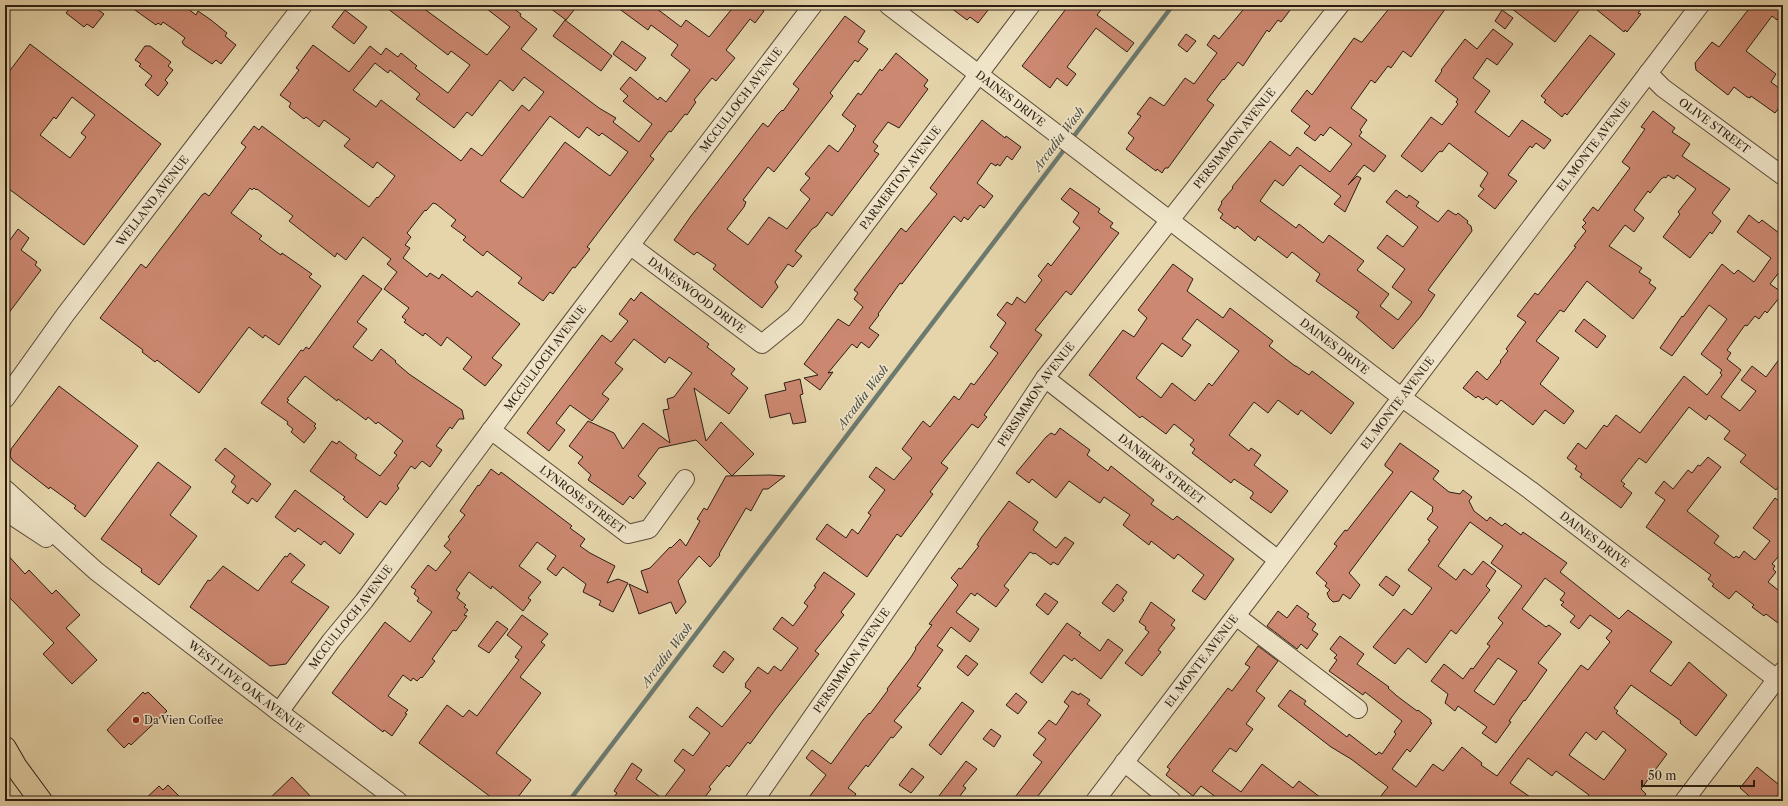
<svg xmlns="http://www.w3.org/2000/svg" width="1788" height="806" viewBox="0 0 1788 806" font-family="'Libre Caslon Text',serif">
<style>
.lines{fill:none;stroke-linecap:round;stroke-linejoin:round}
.stream{stroke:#6c7a70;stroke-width:4.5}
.building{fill:#cc8871;stroke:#2c1d13;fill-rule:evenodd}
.minor-casing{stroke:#5a4b39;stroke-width:20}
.major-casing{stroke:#2c1d13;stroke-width:24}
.minor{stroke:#efe4c8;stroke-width:18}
.major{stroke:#e6d5ab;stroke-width:22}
.poi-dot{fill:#8f2418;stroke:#efe4c8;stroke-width:1.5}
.labels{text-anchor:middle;stroke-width:3;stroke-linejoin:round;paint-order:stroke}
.street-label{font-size:11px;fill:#2c1d13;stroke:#efe4c8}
.poi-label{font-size:11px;fill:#2c1d13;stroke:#efe4c8;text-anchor:start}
.water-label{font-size:12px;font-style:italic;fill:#4c4c42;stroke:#efe4c8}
</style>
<rect width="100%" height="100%" fill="#e6d5ab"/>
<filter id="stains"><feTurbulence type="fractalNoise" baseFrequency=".005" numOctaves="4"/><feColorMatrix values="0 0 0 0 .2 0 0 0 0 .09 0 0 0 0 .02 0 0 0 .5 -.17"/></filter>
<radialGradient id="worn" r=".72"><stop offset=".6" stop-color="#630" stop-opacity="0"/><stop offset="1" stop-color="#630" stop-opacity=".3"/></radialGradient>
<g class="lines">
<g class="stream">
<path d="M1071,140L1173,5"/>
<path d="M569,801L1067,146"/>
</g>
</g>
<g class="building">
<path d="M72,5H91L104,14L93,28L87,24L84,27L66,13Z"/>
<path d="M128,5H183L196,15L198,11L211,20L227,33L225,36L236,45L221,64L216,60L212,64L184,45L182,42L185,38L176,31L163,22L161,25L158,23L156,25Z"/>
<path d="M383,5H419L487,55L510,27L482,5H509L521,14L520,16L537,29L521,49L599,108L616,118L613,122L639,142L652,124L623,101L628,96L620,89L630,77L658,100L660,97L666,102L690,70L671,55L678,45L651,25L648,30L614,5H652L681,27L686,20L709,37L735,5H766L762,10L764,11L755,23L750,19L726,50L735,58L716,81L712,78L694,100L696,102L687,115L685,114L671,132L669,131L650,156L654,159L587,247L590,249L575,268L573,267L553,294L550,292L543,301L518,283L522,278L487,251L483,256L463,240L466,237L451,226L456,220L436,204L433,203L426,211L425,210L407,233L411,237L405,245L410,248L403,258L427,277L430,273L439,279L442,274L472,297L477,291L520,324L492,358L502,365L485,386L463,369L472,357L447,337L441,346L425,333L423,336L404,322L406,320L402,317L409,308L384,289L397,272L387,264L391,259L363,237L346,260L337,253L335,257L289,221L293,216L257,189L256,190L254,188L252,190L250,188L231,213L262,236L259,239L278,253L281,255L282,253L312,274L309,277L321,286L279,345L265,335L263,338L249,327L199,393L157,360L155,362L142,352L143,350L100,318L141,264L146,268L202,195L205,193L209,196L246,147L241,143L254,126L259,130L262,126L369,207L377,197L378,198L395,176L377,162L373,168L344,146L350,139L324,120L319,127L306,117L304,119L289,107L291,103L280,95L299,70L296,68L313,45L349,72L370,46L381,55L386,48L398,57L401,53L417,66L415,68L448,93L470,65L451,51L448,55ZM375,63L388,73L390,70L420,94L416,99L454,128L467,112L472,116L500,80L513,91L524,77L544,92L529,111L522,105L482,156L471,148L461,161L381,100L376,107L353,90ZM550,116L579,138L587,127L599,136L602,133L628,152L610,176L565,142L523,198L500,181Z"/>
<path d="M546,5H578L566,20Z"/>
<path d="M947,5H992L978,23L970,17L967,20Z"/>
<path d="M1069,5H1105L1097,15L1134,43L1127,52L1096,28L1067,67L1076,74L1067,86L1057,78L1050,88L1022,66Z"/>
<path d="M1247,5H1294L1281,22L1278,20L1269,32L1267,30L1243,66L1238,62L1224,80L1223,79L1207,100L1214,105L1168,168H1165L1162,173L1157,169L1156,171L1126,149L1134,138L1128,133L1141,116L1137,114L1150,97L1164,106L1185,78L1194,84L1217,53L1207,45L1214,35L1219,39Z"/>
<path d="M1392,5H1448L1411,57L1403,51L1391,68L1388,66L1375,83L1371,80L1351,108L1367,120L1360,130L1362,132L1359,136L1386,156L1374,172L1364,165L1348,185L1357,176L1361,178L1345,212L1334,204L1341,196L1300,165L1283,186L1275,180L1260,201L1296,228L1299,224L1323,243L1329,235L1364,261L1357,270L1389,294L1380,306L1398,320L1412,302L1392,287L1405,269L1377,248L1387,235L1403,247L1418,227L1386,202L1396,190L1407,198L1409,195L1419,202L1416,206L1438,222L1448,210L1456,215L1458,213L1468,221L1467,223L1471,226L1472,231L1428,290L1435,295L1421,316L1393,349L1356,317L1359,312L1316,281L1320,274L1292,252L1287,258L1258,236L1255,241L1237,226L1235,229L1220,218L1223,214L1218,210L1222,203L1221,202L1233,188L1232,187L1270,141L1290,156L1297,147L1330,172L1352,144L1330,127L1323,136L1321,134L1315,141L1304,133L1310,126L1291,111L1307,90L1312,95L1354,38L1361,42H1362Z"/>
<path d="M1507,5H1583L1555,42Z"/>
<path d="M1591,5H1644L1638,13L1641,14L1627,32L1625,30L1624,32Z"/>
<path d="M1752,5H1783V12L1777,20L1772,16L1746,51L1776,74L1771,82L1783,91V102L1775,113L1751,96L1750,98L1747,97L1734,87L1728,95L1696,70L1695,63L1712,42L1719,47Z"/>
<path d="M345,10L367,27L354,44L332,27Z"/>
<path d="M1502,10L1513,18L1505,29L1495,21Z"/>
<path d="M845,16L865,31L858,42L868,49L858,62L855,60L830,93L833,96L774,172L768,167L743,200L746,202L744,207L727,229L748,245L769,217L787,229L810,199L800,190L810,178L805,174L829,145L838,152L854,130L853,129L856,126L842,115L858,93L861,95L880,69L882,71L896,53L928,80L924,86L928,89L899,128L888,122L873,142L878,146L874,151L879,154L832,216L827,212L817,226L812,229L795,251L802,256L793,267L788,264L775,282L778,287L762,308L713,269L716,265L697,252L694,255L674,240L691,216L763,123L768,127L778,114L782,110L783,111L799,89L793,84Z"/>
<path d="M565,20L612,56L601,71L553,36Z"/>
<path d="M1493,29L1513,44L1497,65L1487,58L1473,78L1490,91L1475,112L1509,137L1522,120L1551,140L1544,149L1536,143L1532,148L1530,146L1508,175L1517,181L1495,209L1478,196L1484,189L1480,186L1488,173L1449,143L1442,152L1440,151L1437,154L1422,172L1401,156L1431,117L1442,125L1458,104L1456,102L1458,99L1435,81L1442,71L1441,70L1465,39L1477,49Z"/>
<path d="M1186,34L1196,41L1187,52L1178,45Z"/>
<path d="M1590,35L1615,54L1567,115L1565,113L1562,117L1544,102L1546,100L1541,96Z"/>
<path d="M622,41L646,58L636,71L613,54Z"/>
<path d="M30,44L161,144L84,245L5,186V77ZM72,97L95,115L81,133L86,137L70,158L40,135L54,117L56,119Z"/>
<path d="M145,46H150L171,62L168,66L173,70L165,80L168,83L158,96L145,85L152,76L139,66L141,64L135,60Z"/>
<path d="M1653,111L1675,128L1672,132L1690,144L1682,156L1730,189L1712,213L1721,221L1712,234L1710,232L1690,258L1663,237L1680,214L1678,212L1696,189L1677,175L1674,179L1668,175L1666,178L1664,177L1661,179L1650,193L1648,191L1634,210L1644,218L1634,232L1625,225L1609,246L1642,268L1639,272L1651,280L1649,283L1656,288L1643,306L1633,319L1587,281L1564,312L1560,310L1536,341L1559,358L1540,384L1574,411L1564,424L1545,410L1533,425L1501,400L1497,405L1486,397L1483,400L1478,396L1476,398L1463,388L1477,371L1487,380L1501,362L1500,361L1508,351L1506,349L1526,322L1517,316L1535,293L1538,295L1576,247L1574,246L1586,231L1582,227L1586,223L1583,220L1593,207L1598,211L1630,168L1622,162L1645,129L1641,127Z"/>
<path d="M982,120L1005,138L1006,136L1021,147L1012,160L1007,156L1000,166L997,164L996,166L991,163L977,183L993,196L984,208L980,205L968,220L964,217L961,222L954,216L902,284L900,283L878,314L879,315L869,328L879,335L869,348L861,342L857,348L852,344L828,373L833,372L820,390L804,378L818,375L804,364L838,319L849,326L863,307L854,299L858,293L854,290L901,228L906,232L937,194L930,188Z"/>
<path d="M1070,188L1100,209L1098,212L1113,223L1110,227L1119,233L1071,295L1066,291L1035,330L1042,335L984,415L987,417L978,428L972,424L941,463L948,468L930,492L933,494L901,537L897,534L867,577L816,539L827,524L846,538L852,529L858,534L871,515L868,513L885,490L869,477L876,467L894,480L912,458L902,449L923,421L930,427L954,396L959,400L971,383L974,385L990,364L998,353L990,347L1006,323L997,315L1007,302L1012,305L1017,297L1025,303L1042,280L1038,276L1048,263L1051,266L1080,228L1073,222L1079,213L1061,199Z"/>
<path d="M1749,215L1759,223L1762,220L1783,236V267L1770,284L1783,293L1767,313L1765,311L1759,319L1755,316L1747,326L1745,325L1727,350L1731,353L1727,359L1741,370L1721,397L1740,411L1756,391L1741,380L1752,366L1766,377L1783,354V481L1776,490L1740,462L1746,455L1724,439L1730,431L1709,415L1706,420L1689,407L1646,463L1639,458L1621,481L1625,484L1623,486L1632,493L1621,508L1580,477L1582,474L1575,469L1577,466L1567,458L1578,443L1586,449L1604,425L1607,427L1616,415L1640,433L1684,376L1707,395L1722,375L1720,373L1722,370L1701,354L1727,319L1709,305L1672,356L1660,348L1682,316L1683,317L1722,264L1734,274L1738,270L1754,282L1771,258L1737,232Z"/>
<path d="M18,229L29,238L21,250L37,262L35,265L41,270L5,318V247Z"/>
<path d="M1173,264L1193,279L1187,291L1223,318L1230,308L1273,341L1269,346L1295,366H1296L1309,375L1312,371L1354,403L1331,434L1301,410L1298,415L1278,400L1268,413L1254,402L1229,435L1249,451L1251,448L1261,455L1254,465L1288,491L1271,513L1250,498L1253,494V492L1234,479L1231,483L1192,453L1195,449L1190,445L1194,440L1174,424L1166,434L1142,416L1140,418L1089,375L1123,330L1134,337L1147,318L1138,310ZM1197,319L1239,351L1212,386L1209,383L1195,401L1172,383L1161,398L1136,378L1162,343L1182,357L1191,345L1182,339Z"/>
<path d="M363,275L382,289L357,322L367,329L353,347L372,361L381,349L396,361L395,362L409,374L462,410L464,419H459L452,429L450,427L436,446L442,450L430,467L422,461L415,469L411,466L397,486L399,488L386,505L380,501L367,518L343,499L345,497L310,471L332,441L337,444L339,441L357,455L355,458L380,476L397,455L394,453L403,441L378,422L376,424L368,417L366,420L338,399L337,401L305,376L287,399L289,400L287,402L316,424L314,426L316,428L304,443L291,432L293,429L287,424L288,422L261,403L301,350L303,351L306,347L309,349Z"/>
<path d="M641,292L709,344L707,347L735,369L731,374L748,388L729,414L694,388L706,441L721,422L754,454L732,476L696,440L659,448L638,476L646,483L633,499L630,496L623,505L588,480L591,475L578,463L583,457L569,446L588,421L614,433L623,449L643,423L670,443L663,410L669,409L667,399L674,397L692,373L669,357L665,363L634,339L615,363L623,369L602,394L609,399L592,421L570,405L556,423L565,430L549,451L527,433L602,335L611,342L628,321L619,314L631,298L634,301Z"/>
<path d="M1584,319L1606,336L1597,348L1575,331Z"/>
<path d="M800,379L803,394L800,395L806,422L793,424L790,413L770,418L765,395L786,390L784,383Z"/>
<path d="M59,386L138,446L85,517L74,508L76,506L50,487L49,489L35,478L13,461L10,456L11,449Z"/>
<path d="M1060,428L1090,450L1087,455L1108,471L1111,466L1154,500L1151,504L1173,520L1177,516L1234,559L1205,600L1192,591L1204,575L1178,554L1174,559L1151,541L1149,545L1123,525L1130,515L1104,497L1100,503L1098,502L1069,481L1056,498L1032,479L1029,483L1016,473L1046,437L1051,433L1055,435Z"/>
<path d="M1400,443L1439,471L1433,479L1449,492L1460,494L1463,490L1472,497L1469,501L1474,511L1487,521L1490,517L1502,526L1505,523L1521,535L1523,532L1567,563L1560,572L1619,619L1628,610L1672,642L1650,671L1671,686L1689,662L1727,695L1696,736L1680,723L1681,721L1631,685L1614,708L1618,711L1616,713L1667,754L1641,789L1646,794L1641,801H1585L1589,795L1556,771L1552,776L1528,758L1510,783L1536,801H1377L1388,787L1351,759L1331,747L1278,706L1290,690L1306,701L1304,704L1347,737L1349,734L1376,755L1379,752L1382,754L1396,734L1394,732L1402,721L1365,692L1363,695L1329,671L1337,660L1334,658L1337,655L1330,649L1340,636L1364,654L1357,664L1389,687L1388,688L1397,696L1417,711L1418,710L1431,720L1430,722L1432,723L1410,752L1407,749L1392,769L1416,787L1433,764L1443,771L1462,747L1482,763L1481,765L1497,776L1581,665L1588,670L1610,642L1606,638L1612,631L1590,615L1579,629L1570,622L1575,616L1561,605L1564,602L1560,600L1565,593L1545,578L1522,609L1546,627L1549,625L1561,634L1538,663L1547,670L1525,701L1524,700L1509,721L1511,722L1496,743L1482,733L1487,727L1458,706L1455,711L1445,703L1448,694L1431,681L1444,664L1463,679L1471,668L1473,669L1490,646L1487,644L1503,623L1498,618L1522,586L1491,563L1503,546L1470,522L1438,566L1456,580L1464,569L1472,575L1483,561L1496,571L1486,586L1490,590L1456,634L1451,630L1426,663L1408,648L1395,664L1373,647L1404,609L1412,615L1432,588L1408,570L1430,541L1428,540L1438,527L1427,519L1433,511L1432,510L1433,507L1411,491L1349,573L1360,585L1350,599L1343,594L1339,601L1333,602L1329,598L1327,593L1330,590L1325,586L1327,583L1316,573L1337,546L1334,544L1345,530L1347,531L1393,472L1385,466V464ZM1498,658L1517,671L1494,705L1474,691ZM1603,731L1626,750L1604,780L1569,755L1586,732L1596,740Z"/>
<path d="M225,448L271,484L257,502L252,498L248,504L232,492L236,486L231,482L235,476L215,460Z"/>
<path d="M1708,457L1721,467L1687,511L1719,536L1714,543L1734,558L1736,556L1739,558L1744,551L1755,560L1770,541L1753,528L1775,498L1783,504V551L1772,564L1775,566L1773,569L1776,572L1768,582L1783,594V616L1778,623L1766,614L1764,616L1752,607L1754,605L1736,591L1729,599L1712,586L1714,584L1708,579L1711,575L1646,527L1665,500L1655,493L1664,481L1673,489L1688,470L1692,473L1698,465L1700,466Z"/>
<path d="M158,462L191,487L170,515L197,536L159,585L141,572L142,569L101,539Z"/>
<path d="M491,469L499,475L501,472L572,526L570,528L585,539L580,546L590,553L615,566L607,583L618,579L628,583L613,612L599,605L601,601L583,592L586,584L563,567L556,576L547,569L556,556L537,542L519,566L541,582L528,598L531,600L523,611L492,586L491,589L469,572L456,590L460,593L457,598L466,605L464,607L468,610L464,615L467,616L456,631L453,630L432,659L435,661L422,678L421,677L417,681L413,678L411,681L403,675L388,696L408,710L405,713L407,714L392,736L384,730L383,732L332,693L385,622L410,642L432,612L417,601L419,598L414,594L416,590L411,587L428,565L436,571L451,552L444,546L450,539L448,537L465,515L460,511L478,485L479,486Z"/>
<path d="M770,475L785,476L768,489H763L751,511L746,508L719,554L720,555L710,567L699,556L678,581L686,602L676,614L671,602L639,614L629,584L648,593L641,571L650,568L670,547L671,548L680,539L686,546L700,521L697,519L704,508L707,510L726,476Z"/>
<path d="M295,490L354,534L340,554L324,541L321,545L298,528L295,532L275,517Z"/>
<path d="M1009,501L1038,522L1033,530L1056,548L1065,537L1074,543L1058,565L1053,562L1051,565L1035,553L1034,554L1030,552L1004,586L1009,590L996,607L977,593L975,596L971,593L956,612L979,629L970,642L951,627L937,646L943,650L917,686L921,688L894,721L902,727L893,738L891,737L868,767L866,765L848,788L856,794L851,801H806L826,775L806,758L812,750L831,764L863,720L869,713L870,714L888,690L887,689L911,657L916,649L915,648L932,625L929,624L958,585L951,578L959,568L961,569L979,546L977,545L981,538Z"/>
<path d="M5,552L25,574L29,570L52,594L56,590L80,615L66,628L97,660L72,684L43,654L54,643L5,593Z"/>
<path d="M290,553L305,565L291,582L329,607L286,664L270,666L190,607L208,580L210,581L223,566L258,591L285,556L287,557Z"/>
<path d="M824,572L855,594L841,612L844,615L815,651L819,654L775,710L750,744L748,742L729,767L727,765L709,787L711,789L702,801H611L617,793L614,791L632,763L642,770L636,779L663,799L685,770L674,761L683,749L693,756L710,733L689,717L697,707L722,727L751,691L745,687L746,685L745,684L758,667L768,674L774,666L781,671L798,648L773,629L782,617L793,626L808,606L804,603L816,587L814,586Z"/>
<path d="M1386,576L1400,586L1393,596L1379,585Z"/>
<path d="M1117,584L1127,592L1122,599L1124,600L1114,612L1102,603Z"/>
<path d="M1045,593L1058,602L1048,615L1036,605Z"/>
<path d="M1151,602L1175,620L1171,625L1175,628L1158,650L1161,652L1142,676L1125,663L1149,632L1145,629L1146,627L1139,622Z"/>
<path d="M1297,605L1309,614L1307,617L1316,624L1312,630L1318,634L1307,649L1301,644L1297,649L1267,626L1278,611L1287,618Z"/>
<path d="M522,615L548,634L541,642L545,645L520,677L541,693L496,753L531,780L515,801H496L419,743L447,705L463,717L469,710L477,716L519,660L515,657L522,647L507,635Z"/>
<path d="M497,621L508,629L489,653L478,646Z"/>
<path d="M1067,623L1081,633L1079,635L1100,651L1108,639L1123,650L1101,679L1074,658L1072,661L1064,655L1042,683L1030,673Z"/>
<path d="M1258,646L1278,661L1256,691L1265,698L1246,724L1253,729L1236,752L1230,748L1212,771L1241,792L1262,764L1293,788L1299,781L1325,801H1221L1201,786L1193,796L1166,775L1170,769L1167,767L1228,688L1232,691L1250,667L1245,664Z"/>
<path d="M724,651L734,659L723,673L713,666Z"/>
<path d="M966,655L978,664L968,676L957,667Z"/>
<path d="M1072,691L1079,695L1080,693L1090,700L1087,704L1101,715L1034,801H1012L1042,762L1033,755L1046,739L1038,733L1049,720L1056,725L1069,706L1064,702Z"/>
<path d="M143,692L145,694L148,692L167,711L131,745L129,743L124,748L107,730Z"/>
<path d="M1016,693L1027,702L1018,714L1006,705Z"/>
<path d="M962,702L974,711L941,755L929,745Z"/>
<path d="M991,729L1001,736L994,747L983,739Z"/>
<path d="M966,761L977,769L963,786L966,788L956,801H935Z"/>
<path d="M1757,767L1783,788V801H1755L1740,788Z"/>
<path d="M912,768L924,777L911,793L899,785Z"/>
<path d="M292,777L315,801H267Z"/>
<path d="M168,785L184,801H143L159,786L163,790Z"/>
</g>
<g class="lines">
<g class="minor-casing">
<g id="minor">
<path id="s1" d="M888,5L1401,397L1530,490L1783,684"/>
<path id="s2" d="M1648,73L1663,88L1783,176"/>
<path id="s3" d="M631,246L762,344L795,317L1031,5"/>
<path id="s4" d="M1045,378L1278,560"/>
<path id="s5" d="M5,399L65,315L303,5"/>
<path id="s6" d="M491,430L628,534L649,529L685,479"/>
<path id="s7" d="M5,489L96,571L279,712L398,801"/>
<path d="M5,511L46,538"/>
<path d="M1236,616L1358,709"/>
<path id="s8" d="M279,712L331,641L364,601L562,335L813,5"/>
<path d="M1124,762L1172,801"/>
<path id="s9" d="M754,801L988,464L1045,378L1340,5"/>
<path id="s10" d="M1095,801L1700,5"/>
<path d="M1684,801L1783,671"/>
</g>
</g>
<g class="major-casing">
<path id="major" d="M5,748L16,767L41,801"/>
</g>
<use href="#minor" class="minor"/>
<use href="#major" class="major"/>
</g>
<circle class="poi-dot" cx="136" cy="720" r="4"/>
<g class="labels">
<g class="street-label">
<text dy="4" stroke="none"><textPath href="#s1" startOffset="154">DAINES DRIVE</textPath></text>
<text dy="4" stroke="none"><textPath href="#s8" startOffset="767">MCCULLOCH AVENUE</textPath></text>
<text dy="4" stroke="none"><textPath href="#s2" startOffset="85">OLIVE STREET</textPath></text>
<text dy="4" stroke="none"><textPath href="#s9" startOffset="819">PERSIMMON AVENUE</textPath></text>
<text dy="4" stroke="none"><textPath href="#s10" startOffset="824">EL MONTE AVENUE</textPath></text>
<text dy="4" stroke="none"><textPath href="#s3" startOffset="381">PARMERTON AVENUE</textPath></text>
<text dy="4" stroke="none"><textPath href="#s5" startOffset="247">WELLAND AVENUE</textPath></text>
<text dy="4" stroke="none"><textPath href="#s3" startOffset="82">DANESWOOD DRIVE</textPath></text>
<text dy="4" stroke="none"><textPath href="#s1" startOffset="562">DAINES DRIVE</textPath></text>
<text dy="4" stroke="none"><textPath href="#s8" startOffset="443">MCCULLOCH AVENUE</textPath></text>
<text dy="4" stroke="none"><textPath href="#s9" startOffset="495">PERSIMMON AVENUE</textPath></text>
<text dy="4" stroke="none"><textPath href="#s10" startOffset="500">EL MONTE AVENUE</textPath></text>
<text dy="4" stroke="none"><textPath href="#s4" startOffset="148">DANBURY STREET</textPath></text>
<text dy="4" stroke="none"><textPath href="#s6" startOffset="115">LYNROSE STREET</textPath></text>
<text dy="4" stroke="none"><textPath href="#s1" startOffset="886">DAINES DRIVE</textPath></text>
<text dy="4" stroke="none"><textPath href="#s8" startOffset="119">MCCULLOCH AVENUE</textPath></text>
<text dy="4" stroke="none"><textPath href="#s9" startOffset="171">PERSIMMON AVENUE</textPath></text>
<text dy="4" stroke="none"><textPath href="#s10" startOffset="176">EL MONTE AVENUE</textPath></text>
<text dy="4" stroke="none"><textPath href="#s7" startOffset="312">WEST LIVE OAK AVENUE</textPath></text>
</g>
<g class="poi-label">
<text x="144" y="724">Da Vien Coffee</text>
</g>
<g class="water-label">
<text transform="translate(1059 139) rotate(-53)" y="4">Arcadia Wash</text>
<text transform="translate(863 397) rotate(-53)" y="4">Arcadia Wash</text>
<text transform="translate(667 655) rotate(-53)" y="4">Arcadia Wash</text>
</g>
</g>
<rect width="1788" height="806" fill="none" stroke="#e6d5ab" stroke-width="20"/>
<rect x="6" y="6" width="1776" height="794" fill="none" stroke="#2c1d13" stroke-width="2"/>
<rect x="10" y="10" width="1768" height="786" fill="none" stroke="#2c1d13"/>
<path d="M1642 780v6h112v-6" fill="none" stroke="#2c1d13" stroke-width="2"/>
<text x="1648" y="780" font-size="12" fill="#2c1d13" stroke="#efe4c8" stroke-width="3" paint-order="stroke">50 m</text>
<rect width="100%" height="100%" filter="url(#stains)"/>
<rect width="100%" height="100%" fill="url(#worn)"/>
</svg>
